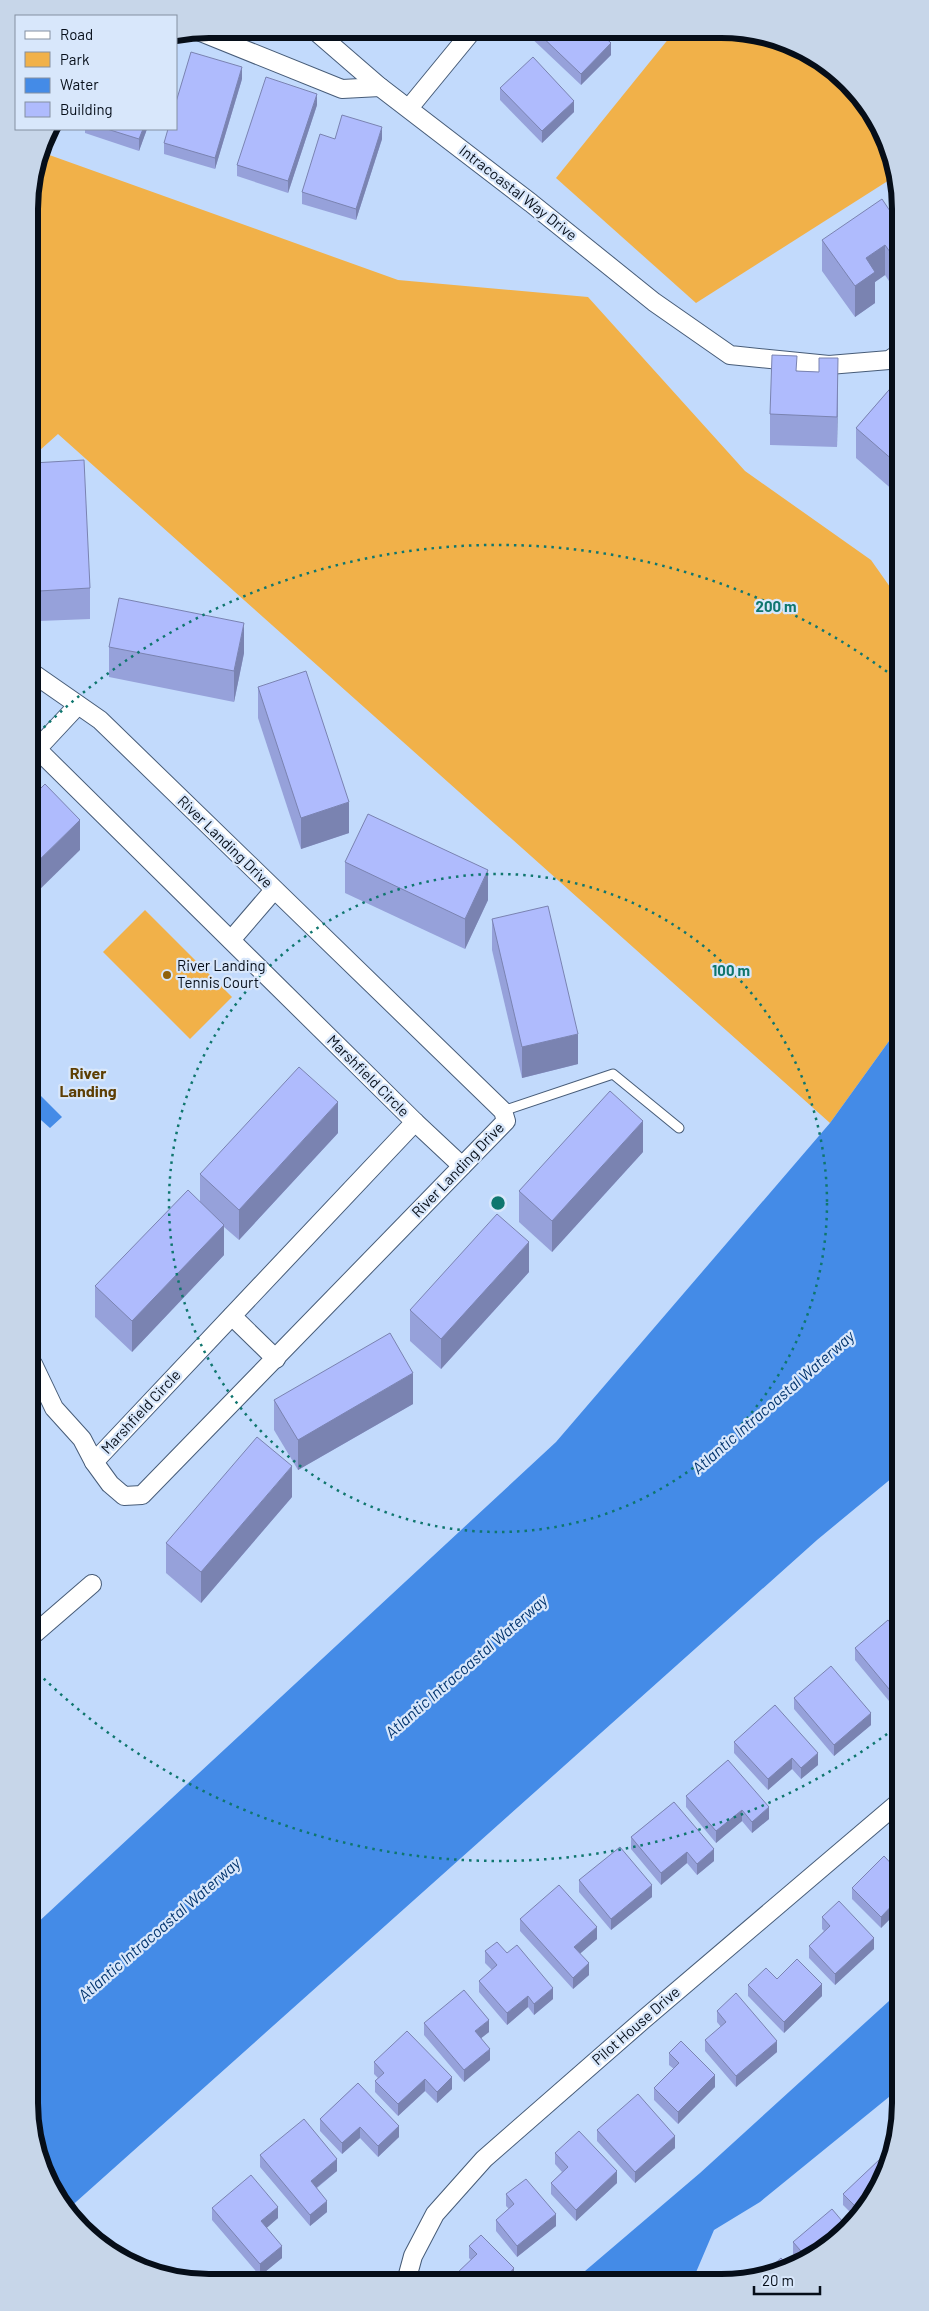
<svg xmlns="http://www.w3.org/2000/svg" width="929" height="2311" viewBox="0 0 929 2311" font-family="Barlow,sans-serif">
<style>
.green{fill:#f1b149}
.water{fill:#448be7}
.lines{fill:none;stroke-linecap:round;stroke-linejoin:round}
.lane-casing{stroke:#475c78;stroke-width:11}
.street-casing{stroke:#475c78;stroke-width:20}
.lane{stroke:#fff;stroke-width:9}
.street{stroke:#fff;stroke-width:18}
.wall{fill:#96a1da}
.shaded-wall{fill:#7a83b1}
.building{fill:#afbbfd;stroke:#7a83b1}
.ring{fill:none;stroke:#0f766e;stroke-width:2.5;stroke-dasharray:2.5 5}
.poi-dot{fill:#8f6109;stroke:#d8e7fb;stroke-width:2}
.labels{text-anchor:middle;stroke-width:4.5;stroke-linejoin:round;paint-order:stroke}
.street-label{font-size:15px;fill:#060e19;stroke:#d8e7fb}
.poi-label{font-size:15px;fill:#060e19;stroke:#d8e7fb;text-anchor:start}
.neighbourhood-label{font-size:16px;font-weight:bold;fill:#5d3e03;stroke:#d8e7fb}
.water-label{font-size:16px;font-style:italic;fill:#03356f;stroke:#d8e7fb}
.rim{fill:none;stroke:#060e19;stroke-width:6}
.centre{fill:#0f766e;stroke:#d8e7fb;stroke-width:2.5}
.ring-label{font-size:15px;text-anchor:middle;font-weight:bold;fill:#0f766e;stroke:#d8e7fb;stroke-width:4.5;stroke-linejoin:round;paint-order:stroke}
</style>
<rect width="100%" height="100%" fill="#c2dafc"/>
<g class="green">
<path d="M674,32H755L800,47L847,81L894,162V177L696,303L556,178Z"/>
<path d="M41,152L398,280L588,297L745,471L871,560L895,594L897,1030L830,1123L58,434L30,459L29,196Z"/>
<path d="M145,910L232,997L190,1039L103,952Z"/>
</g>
<g class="water">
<path d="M897,1030L898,1473L817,1540L67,2210L53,2193L35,2149L34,1926L556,1442L830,1123Z"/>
<path d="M32,1087L62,1117L50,1128L41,1120L32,1122Z"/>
<path d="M900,1991V2088L760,2202L714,2230L694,2277H578L700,2173Z"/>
</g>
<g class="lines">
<g class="lane-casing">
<path id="lane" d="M503,1111L613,1074L679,1128"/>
</g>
<g class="street-casing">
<g id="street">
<path d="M313,29L380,87L531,203L654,302L730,355L829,365L889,360L895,356"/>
<path d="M198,31L342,89L380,87"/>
<path d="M409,108L473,30"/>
<path d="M31,672L100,720L503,1111L506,1121L142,1495L124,1496L110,1484L94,1462L82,1439L54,1408L33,1364"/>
<path d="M37,749L78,705"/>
<path d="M31,755L37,749L415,1122L94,1462"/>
<path d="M231,940L274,890"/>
<path d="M415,1122L462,1166"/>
<path d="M232,1316L276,1359"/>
<path d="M33,1635L92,1584"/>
<path d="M407,2278L413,2256L435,2214L484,2159L643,2020L899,1802"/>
</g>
</g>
<use href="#lane" class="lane"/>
<use href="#street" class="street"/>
</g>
<g class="wall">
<path d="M526,31H598L611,55L581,85L526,33Z"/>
<path d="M242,79L215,169L164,154V143Z"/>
<path d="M500,88L574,112L542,143L500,100Z"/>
<path d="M317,105L288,193L237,176V165Z"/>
<path d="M85,129H147L139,151L85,133Z"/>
<path d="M335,139H382L356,220L302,204V192Z"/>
<path d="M894,217L895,285L893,287L885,275L875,282V303L855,317L822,271V240Z"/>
<path d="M797,371L819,372L838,389L837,447L770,445V414Z"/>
<path d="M895,383V492L856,458V428Z"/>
<path d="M33,463L90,588V619L39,621L33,494Z"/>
<path d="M109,647L244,653L234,702L109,677Z"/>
<path d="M258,687L349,833L301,849L258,718Z"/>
<path d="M345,862L488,900L465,949L345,893Z"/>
<path d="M492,919L578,1064L522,1078L492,950Z"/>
<path d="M338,1133L239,1240L224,1227V1255L132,1352L95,1317V1286L200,1201V1174Z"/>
<path d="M643,1152L552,1252L519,1222V1191Z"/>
<path d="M529,1272L441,1369L410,1341V1310Z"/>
<path d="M274,1400L413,1404L298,1470L274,1430Z"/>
<path d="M292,1497L201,1603L166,1573V1543Z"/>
<path d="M898,1632L899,1702L894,1707L855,1660V1648Z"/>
<path d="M794,1698L871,1725L834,1756L794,1709Z"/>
<path d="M734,1742L818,1765L801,1779L792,1769L768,1790L734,1753Z"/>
<path d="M728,1760L769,1819L752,1833L742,1821L716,1843L686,1807V1796Z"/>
<path d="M674,1802L714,1861L697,1875L687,1863L661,1885L631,1849V1837Z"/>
<path d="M899,1872V1910L881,1928L852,1899V1888Z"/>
<path d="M579,1880L652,1897L611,1930L579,1892Z"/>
<path d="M822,1917L874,1949L835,1985L809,1958V1946L824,1931L822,1929Z"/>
<path d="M520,1919L597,1939L580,1953L589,1975L573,1989L520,1931Z"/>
<path d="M485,1951L507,1953L553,1999L534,2015L528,2007L507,2025L479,1992V1981L492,1970L485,1963Z"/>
<path d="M777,1979L822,1996L784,2033L748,1996V1985Z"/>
<path d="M717,2011L777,2052L736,2087L705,2051V2040L721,2027L717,2022Z"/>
<path d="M424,2023L489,2032L481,2038L490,2060L464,2082L424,2035Z"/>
<path d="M669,2053L715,2087L678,2124L654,2100V2088L674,2069L669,2065Z"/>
<path d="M374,2062L452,2089L437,2103L425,2091L398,2116L375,2092V2081L378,2078L374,2074Z"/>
<path d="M358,2083L399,2137L378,2157L360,2138L342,2154L320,2131V2119Z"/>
<path d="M597,2130L675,2148L635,2183L597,2141Z"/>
<path d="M555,2153L617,2183L576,2221L551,2194V2183L562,2172L555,2164Z"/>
<path d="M260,2155L337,2171L317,2188L327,2212L310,2226L260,2167Z"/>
<path d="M887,2171L857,2219L843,2205V2194Z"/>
<path d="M506,2194L556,2226L517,2257L496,2231V2220L509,2209L506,2206Z"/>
<path d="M212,2208L278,2218L266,2228L282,2258L260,2276L212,2220Z"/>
<path d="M793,2242L820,2252L800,2261L793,2254Z"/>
<path d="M469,2246L514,2277L455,2278V2275L471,2260L469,2258Z"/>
</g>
<g class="shaded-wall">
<path d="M611,43V55L581,85V74Z"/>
<path d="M242,67V79L215,169V158Z"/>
<path d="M317,94V105L288,193V181Z"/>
<path d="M574,101V112L542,143V131Z"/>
<path d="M382,127V139L356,220V209Z"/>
<path d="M143,129H147L139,151V139Z"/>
<path d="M885,245V275L875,282V303L855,317V286L866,258Z"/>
<path d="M894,255L895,285L893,287V256Z"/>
<path d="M838,358V389L837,447V417Z"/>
<path d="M244,623V653L234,702V671Z"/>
<path d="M349,802V833L301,849V818Z"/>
<path d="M80,820V850L31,898V868Z"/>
<path d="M488,870V900L465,949V919Z"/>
<path d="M578,1034V1064L522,1078V1047Z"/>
<path d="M338,1102V1133L239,1240V1210Z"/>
<path d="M643,1121V1152L552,1252V1221Z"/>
<path d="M224,1225V1255L132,1352V1321Z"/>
<path d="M529,1242V1272L441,1369V1339Z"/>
<path d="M413,1373V1404L298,1470V1440Z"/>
<path d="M292,1466V1497L201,1603V1572Z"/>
<path d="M899,1691V1702L894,1707V1695Z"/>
<path d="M871,1713V1725L834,1756V1745Z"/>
<path d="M818,1753V1765L801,1779V1768Z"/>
<path d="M792,1758V1769L768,1790V1779Z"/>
<path d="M769,1807V1819L752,1833V1822Z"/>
<path d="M742,1810V1821L716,1843V1831Z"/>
<path d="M714,1849V1861L697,1875V1864Z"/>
<path d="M687,1852V1863L661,1885V1873Z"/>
<path d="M652,1885V1897L611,1930V1919Z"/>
<path d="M899,1898V1910L881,1928V1917Z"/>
<path d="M597,1927V1939L574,1959V1947Z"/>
<path d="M874,1938V1949L835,1985V1974Z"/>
<path d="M589,1963V1975L573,1989V1978Z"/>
<path d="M822,1984V1996L784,2033V2022Z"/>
<path d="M553,1988V1999L534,2015V2004Z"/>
<path d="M528,1996V2007L507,2025V2013Z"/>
<path d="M489,2020V2032L475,2043V2031Z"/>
<path d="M777,2041V2052L736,2087V2076Z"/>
<path d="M490,2049V2060L464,2082V2070Z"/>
<path d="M715,2075V2087L678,2124V2112Z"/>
<path d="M452,2077V2089L437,2103V2092Z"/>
<path d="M425,2079V2091L398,2116V2104Z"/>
<path d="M399,2126V2137L378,2157V2146Z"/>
<path d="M360,2127V2138L342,2154V2143Z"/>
<path d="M675,2136V2148L635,2183V2172Z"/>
<path d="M337,2159V2171L311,2192V2181Z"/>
<path d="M617,2171V2183L576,2221V2210Z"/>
<path d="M327,2201V2212L310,2226V2215Z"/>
<path d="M278,2207V2218L261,2233V2221Z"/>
<path d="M556,2214V2226L517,2257V2246Z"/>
<path d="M282,2246V2258L260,2276V2264Z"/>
<path d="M514,2268V2277H506Z"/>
</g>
<g class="building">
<path d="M536,31H598L611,43L581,74Z"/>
<path d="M191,52L242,67L215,158L164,143L168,129H176V102Z"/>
<path d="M533,57L574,101L542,131L500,88Z"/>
<path d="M266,77L317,94L288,181L237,165Z"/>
<path d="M342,115L382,127L356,209L302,192L320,134L335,139Z"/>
<path d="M107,129H143L139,139Z"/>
<path d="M882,199L894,217V255L893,256L885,245L866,258L875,272L855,286L822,240Z"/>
<path d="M772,355L797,356L796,371L819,372V358H838L837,417L770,414Z"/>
<path d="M895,383V462L856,428Z"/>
<path d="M84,460L90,588L39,591L33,463Z"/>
<path d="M119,598L244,623L234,671L109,647Z"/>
<path d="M306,671L349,802L301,818L258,687Z"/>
<path d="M45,784L80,820L31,868V798Z"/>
<path d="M368,814L488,870L465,919L345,862Z"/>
<path d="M548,906L578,1034L522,1047L492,919Z"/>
<path d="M299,1067L338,1102L239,1210L200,1174Z"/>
<path d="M610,1091L643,1121L552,1221L519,1191Z"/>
<path d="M188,1190L224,1225L132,1321L95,1286Z"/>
<path d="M497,1214L529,1242L441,1339L410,1310Z"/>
<path d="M390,1333L413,1373L298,1440L274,1400Z"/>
<path d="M257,1437L292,1466L201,1572L166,1543Z"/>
<path d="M888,1620L898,1632L899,1691L894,1695L855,1648Z"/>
<path d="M831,1666L871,1713L834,1745L794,1698Z"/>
<path d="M775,1705L818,1753L801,1768L792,1758L768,1779L734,1742Z"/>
<path d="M728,1760L769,1807L752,1822L742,1810L716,1831L686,1796Z"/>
<path d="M674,1802L714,1849L697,1864L687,1852L661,1873L631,1837Z"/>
<path d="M620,1847L652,1885L611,1919L579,1880Z"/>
<path d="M884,1856L899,1872V1898L881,1917L852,1888Z"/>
<path d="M559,1885L597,1927L574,1947L589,1963L573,1978L520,1919Z"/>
<path d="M839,1901L874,1938L835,1974L809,1946L830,1926L822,1917Z"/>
<path d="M497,1942L507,1953L517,1945L553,1988L534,2004L528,1996L507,2013L479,1981L497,1965L485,1951Z"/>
<path d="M797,1959L822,1984L784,2022L748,1985L766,1968L777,1979Z"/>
<path d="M464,1990L489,2020L475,2031L490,2049L464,2070L424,2023Z"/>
<path d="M736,1993L777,2041L736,2076L705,2040L726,2022L717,2011Z"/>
<path d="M407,2031L452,2077L437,2092L425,2079L398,2104L375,2081L384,2073L374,2062Z"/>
<path d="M681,2041L715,2075L678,2112L654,2088L679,2063L669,2053Z"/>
<path d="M358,2083L399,2126L378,2146L360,2127L342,2143L320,2119Z"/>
<path d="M638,2094L675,2136L635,2172L597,2130Z"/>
<path d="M304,2119L337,2159L311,2181L327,2201L310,2215L260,2155Z"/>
<path d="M579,2131L617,2171L576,2210L551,2183L568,2167L555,2153Z"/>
<path d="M880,2159L888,2167L887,2171L861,2212L843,2194Z"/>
<path d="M251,2175L278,2207L261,2221L282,2246L260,2264L212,2208Z"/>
<path d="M526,2179L556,2214L517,2246L496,2220L514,2204L506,2194Z"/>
<path d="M832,2209L848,2228L820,2252L807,2258L793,2242Z"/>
<path d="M481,2235L514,2268L506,2277L457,2278L455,2275L477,2254L469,2246Z"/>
<path d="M781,2258L789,2266L767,2276H761Z"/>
</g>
<g class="ring">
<circle cx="498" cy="1203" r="329"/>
<path d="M899 1725A658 658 0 0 1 37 1672M33 738A658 658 0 0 1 894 677"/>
</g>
<circle class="poi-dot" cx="167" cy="975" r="5"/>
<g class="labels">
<g class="street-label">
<text transform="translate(518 193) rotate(38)" y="5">Intracoastal Way Drive</text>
<text transform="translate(225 842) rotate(44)" y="5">River Landing Drive</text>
<text transform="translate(368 1076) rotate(45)" y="5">Marshfield Circle</text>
<text transform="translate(458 1170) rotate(-46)" y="5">River Landing Drive</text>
<text transform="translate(141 1412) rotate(-47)" y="5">Marshfield Circle</text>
<text transform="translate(636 2026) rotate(-41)" y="5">Pilot House Drive</text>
</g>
<g class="poi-label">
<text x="177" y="971">River Landing<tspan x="177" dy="17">Tennis Court</tspan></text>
</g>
<g class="neighbourhood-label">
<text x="88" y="1079">River<tspan x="88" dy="18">Landing</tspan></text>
</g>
<g class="water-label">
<text transform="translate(773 1402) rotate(-41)" y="6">Atlantic Intracoastal Waterway</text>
<text transform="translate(466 1666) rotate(-41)" y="6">Atlantic Intracoastal Waterway</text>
<text transform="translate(159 1929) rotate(-41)" y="6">Atlantic Intracoastal Waterway</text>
</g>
</g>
<path d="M0 0H929V2311H0ZM209 38H721A171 171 0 0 1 892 209V2103A171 171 0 0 1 721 2274H209A171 171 0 0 1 38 2103V209A171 171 0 0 1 209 38Z" fill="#c7d6e9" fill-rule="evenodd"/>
<path class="rim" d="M209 38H721A171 171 0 0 1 892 209V2103A171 171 0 0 1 721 2274H209A171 171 0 0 1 38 2103V209A171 171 0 0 1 209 38Z"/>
<circle cx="498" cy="1203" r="8" class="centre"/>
<g class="ring-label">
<text x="776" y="612">200 m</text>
<text x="731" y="976">100 m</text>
</g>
<rect x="15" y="15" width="162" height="115" fill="#d8e7fb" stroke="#8490a1"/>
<rect x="25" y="31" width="25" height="8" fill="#ffffff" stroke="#8490a1"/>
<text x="60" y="40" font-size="15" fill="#060e19">Road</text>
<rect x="25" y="52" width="25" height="15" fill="#f1b149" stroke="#8490a1"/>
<text x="60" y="65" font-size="15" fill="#060e19">Park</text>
<rect x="25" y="78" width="25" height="15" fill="#448be7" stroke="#8490a1"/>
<text x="60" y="90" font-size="15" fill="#060e19">Water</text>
<rect x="25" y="102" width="25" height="15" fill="#afbbfd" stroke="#8490a1"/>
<text x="60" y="115" font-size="15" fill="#060e19">Building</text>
<path d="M754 2286v8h66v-8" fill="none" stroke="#060e19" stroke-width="2.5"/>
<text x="762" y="2286" font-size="15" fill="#060e19" stroke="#d8e7fb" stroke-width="4" paint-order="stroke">20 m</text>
</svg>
